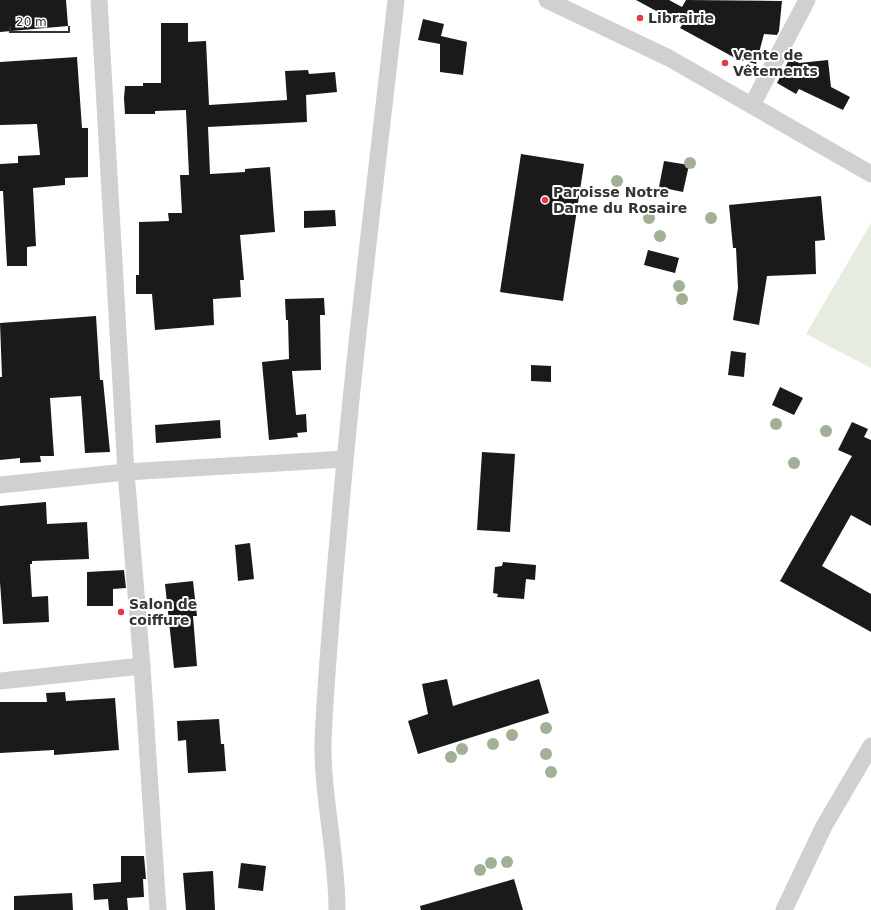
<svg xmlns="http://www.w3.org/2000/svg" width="871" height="910" viewBox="0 0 871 910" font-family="'DejaVu Sans',sans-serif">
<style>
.green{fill:#e6ecdf}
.building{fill:#1a1a1a}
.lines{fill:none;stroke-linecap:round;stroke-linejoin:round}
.minor{stroke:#d0d0d0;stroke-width:17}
.tree{fill:#a2b095}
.poi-dot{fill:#e63946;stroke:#fff;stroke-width:1.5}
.labels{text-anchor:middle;stroke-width:4;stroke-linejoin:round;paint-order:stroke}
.poi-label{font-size:14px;font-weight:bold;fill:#333;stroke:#fff;text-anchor:start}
</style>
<rect width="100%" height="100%" fill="#fff"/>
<path class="green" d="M871,223V368L806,334Z"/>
<g class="building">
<path d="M0,0H66L68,26L0,32Z"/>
<path d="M636,0H669L682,7L686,0L782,1L779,31L777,35L764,34L756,64L737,59L680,28L682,25Z"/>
<path d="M423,19L444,24L441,36L467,42L463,75L440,72V41V44L418,40Z"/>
<path d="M161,23H188V42L206,41L209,105L287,100L285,71L308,70L309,74L335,72L337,92L306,95L307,122L208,127L210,174L245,172V169L270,167L275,232L240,235L244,280H240L241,297L213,299L214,325L155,330L152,294H136V275H139V222L169,221L168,213H182L180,175H189L186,110L155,111V114H125L124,98L125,86H143V83H161Z"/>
<path d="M77,57L82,128H88V177L65,178V185L33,188L36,246L27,247V266H7L3,191H0V164L18,163V156L40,155L37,124L0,125V62Z"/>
<path d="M790,58L799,63L828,60L831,87L850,97L843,110L799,89L796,94L777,83Z"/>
<path d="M521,154L584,164L563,301L500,292Z"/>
<path d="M664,161L689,165L683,192L659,187Z"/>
<path d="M821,196L825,240L815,241L816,274L767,276L759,325L733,320L738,288L736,248H733L729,205Z"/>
<path d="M335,210L336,226L304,228V211Z"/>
<path d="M648,250L679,258L675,273L644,265Z"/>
<path d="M324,298L325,315H320L321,370L292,371L296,415L306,414L307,432L297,433L298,437L269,440L262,362L289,359L288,320H286L285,299Z"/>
<path d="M96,316L100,380H103L110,452L85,453L81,396L50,398L54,456H40L41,462L20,463V458L0,460V377H2L0,323Z"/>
<path d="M731,351L746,353L744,377L728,375Z"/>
<path d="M531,365L551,366V382L531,381Z"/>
<path d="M780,387L803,398L794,415L772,405Z"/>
<path d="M220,420L221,438L156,443L155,425Z"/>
<path d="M852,422L868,429L864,437L871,440V526L851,515L822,566L871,594V632L780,581L852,456L838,450Z"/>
<path d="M482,452L515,454L510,532L477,530Z"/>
<path d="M46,502L47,524L87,522L89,559L32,561V564H30L32,597L48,596L49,622L3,624L0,582V506Z"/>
<path d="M250,543L254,579L238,581L235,545Z"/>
<path d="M503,562L536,565L535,580L526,579L524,599L497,597L498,594L493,593L495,567L502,566Z"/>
<path d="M124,570L126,588L113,589V606H87V572Z"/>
<path d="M193,581L197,616H193L197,666L174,668L165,584Z"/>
<path d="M447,679L453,706L539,679L549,713L418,754L408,721L428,714L422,684Z"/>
<path d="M65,692L66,701L115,698L119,750L54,755V750L0,753V702H47L46,693Z"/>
<path d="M219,719L221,744H224L226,771L188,773L186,740L178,741L177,721Z"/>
<path d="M121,856H144L146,879H143L144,897L127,898L128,910H109L108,899L94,900L93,884L121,882Z"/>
<path d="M241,863L266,866L263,891L238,888Z"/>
<path d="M213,871L215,910H186L183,873Z"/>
<path d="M514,879L523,910H421L420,906Z"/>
<path d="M72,893L73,910H14V896Z"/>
</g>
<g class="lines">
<g class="minor">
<path d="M99,0L126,472L142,666L158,910"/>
<path d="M547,0L669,58L871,174"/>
<path d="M752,105L807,0"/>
<path d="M0,485L126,472L345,459"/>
<path d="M0,681L142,666"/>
<path d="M337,910C337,853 322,797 323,741C326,673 332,606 338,539C353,359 376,180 396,0"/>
<path d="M784,910L824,826L871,746"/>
</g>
</g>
<g class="tree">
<circle cx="690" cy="163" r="6"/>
<circle cx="617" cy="181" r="6"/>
<circle cx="649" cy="218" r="6"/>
<circle cx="711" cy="218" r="6"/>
<circle cx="660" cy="236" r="6"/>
<circle cx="679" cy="286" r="6"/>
<circle cx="682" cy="299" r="6"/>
<circle cx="776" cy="424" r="6"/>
<circle cx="826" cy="431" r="6"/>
<circle cx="794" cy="463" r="6"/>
<circle cx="546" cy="728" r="6"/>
<circle cx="512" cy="735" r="6"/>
<circle cx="493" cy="744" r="6"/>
<circle cx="462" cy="749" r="6"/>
<circle cx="546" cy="754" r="6"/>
<circle cx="451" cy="757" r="6"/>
<circle cx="551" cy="772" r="6"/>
<circle cx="507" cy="862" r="6"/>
<circle cx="491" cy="863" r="6"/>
<circle cx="480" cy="870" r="6"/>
</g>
<g class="poi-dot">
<circle cx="640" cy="18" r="4"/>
<circle cx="725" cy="63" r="4"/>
<circle cx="545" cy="200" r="4"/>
<circle cx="121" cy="612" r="4"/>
</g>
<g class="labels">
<g class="poi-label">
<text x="648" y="23">Librairie</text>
<text x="733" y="60">Vente de<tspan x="733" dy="16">Vêtements</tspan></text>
<text x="553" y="197">Paroisse Notre<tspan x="553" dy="16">Dame du Rosaire</tspan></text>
<text x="129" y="609">Salon de<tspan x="129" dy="16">coiffure</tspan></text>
</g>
</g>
<path d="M10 26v6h59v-6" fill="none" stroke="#333333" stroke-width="2"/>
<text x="16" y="26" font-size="12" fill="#333333" stroke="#ffffff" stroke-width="3" paint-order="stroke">20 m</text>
</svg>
